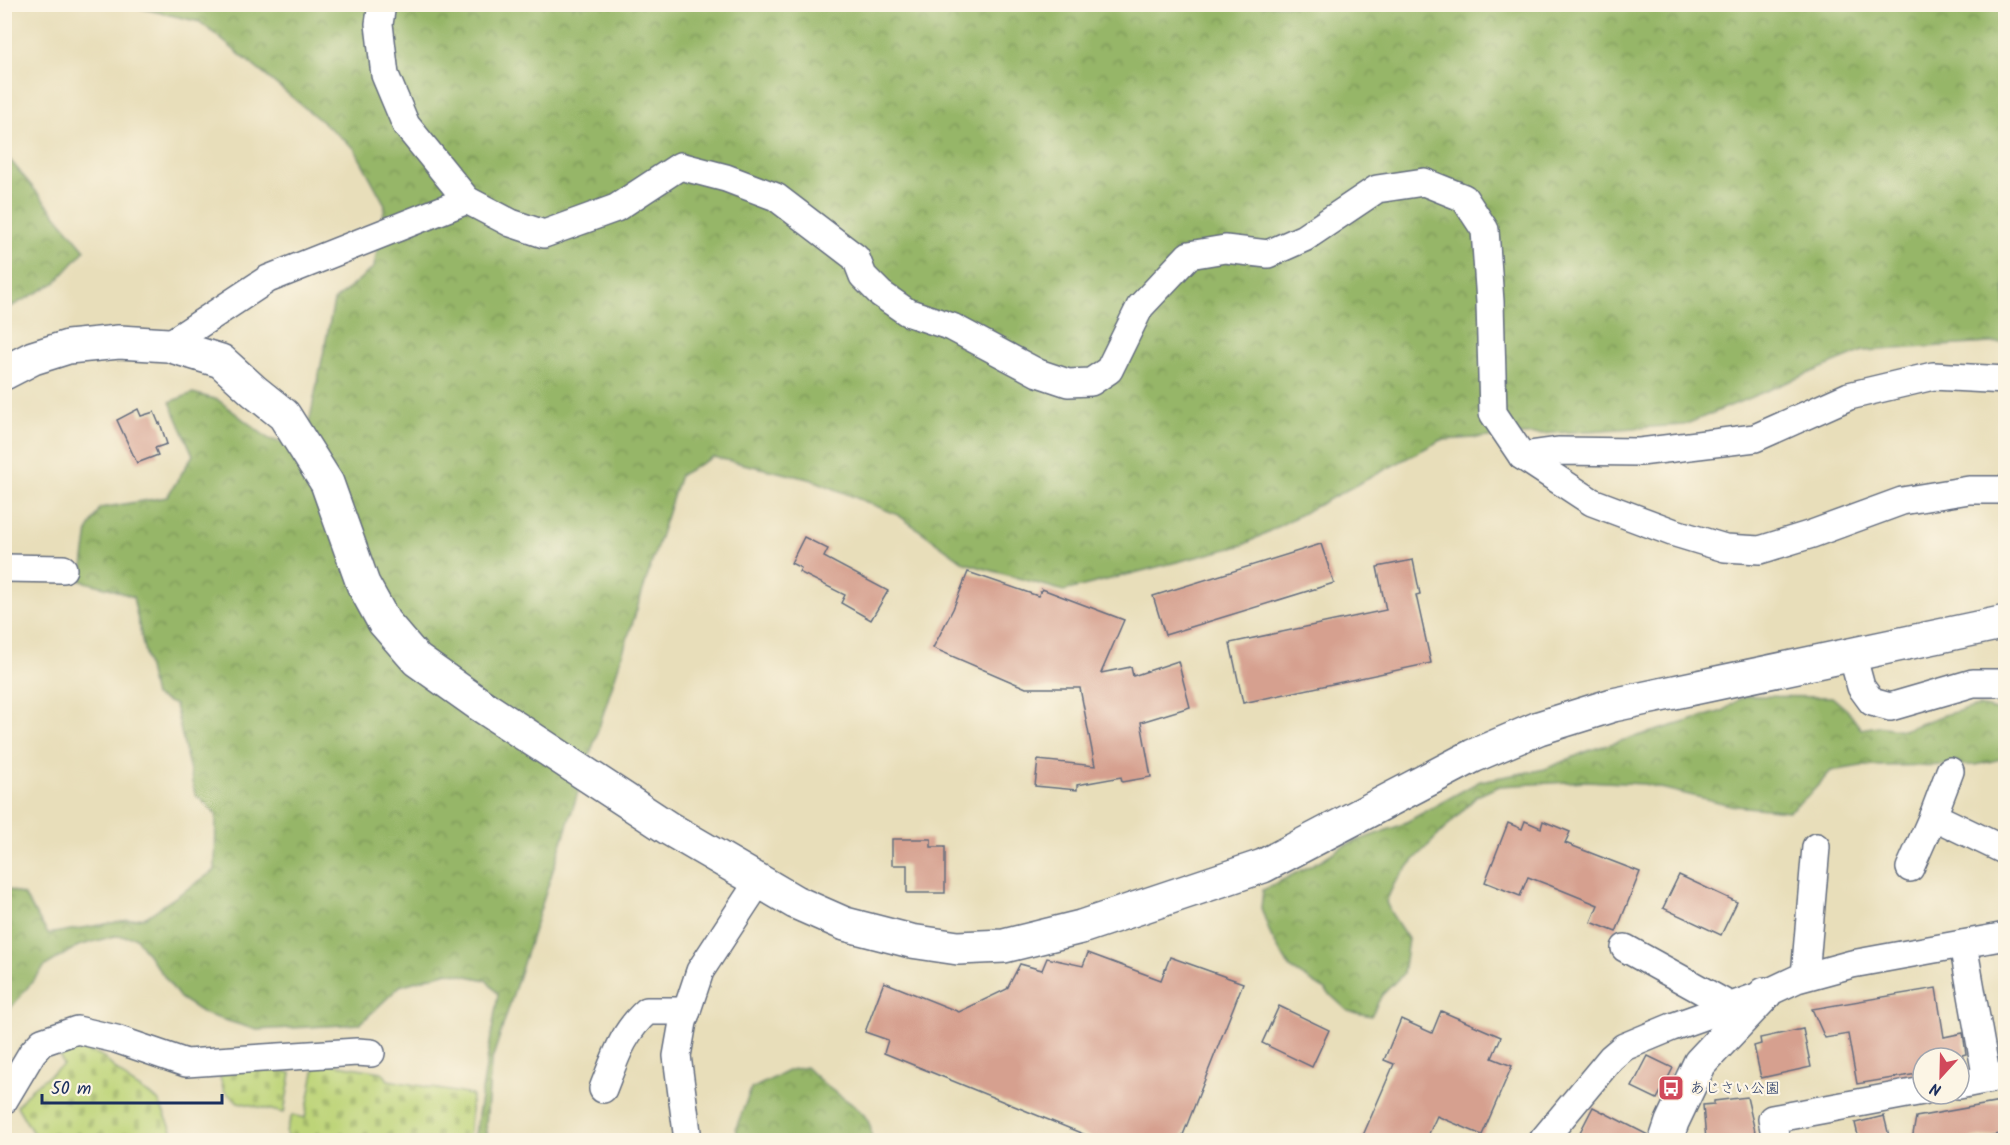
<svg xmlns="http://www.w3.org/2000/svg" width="2010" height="1145" viewBox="0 0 2010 1145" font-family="Kalam,'Klee One',sans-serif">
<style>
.forest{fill:url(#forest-crowns);stroke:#587263;stroke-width:1.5}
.cemetery{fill:url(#cemetery-stones);stroke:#6c826b;stroke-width:1.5}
.building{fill:#d6a08f}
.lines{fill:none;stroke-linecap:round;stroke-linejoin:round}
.minor-casing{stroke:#636c7e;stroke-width:30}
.tertiary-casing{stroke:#636c7e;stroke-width:36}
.minor{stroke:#fff;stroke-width:27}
.tertiary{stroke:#fff;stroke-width:33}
.labels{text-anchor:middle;stroke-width:4.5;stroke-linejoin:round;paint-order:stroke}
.poi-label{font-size:15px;fill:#1b2f5e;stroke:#fcf5e5;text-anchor:start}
</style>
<defs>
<pattern id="forest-crowns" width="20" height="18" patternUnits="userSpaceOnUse" patternTransform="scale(1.5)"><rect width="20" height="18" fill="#96b668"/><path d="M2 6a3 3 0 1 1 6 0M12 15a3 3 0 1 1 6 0" fill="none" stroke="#7a9459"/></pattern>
<pattern id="cemetery-stones" width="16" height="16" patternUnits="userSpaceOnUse" patternTransform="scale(1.5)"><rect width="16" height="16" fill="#bdd478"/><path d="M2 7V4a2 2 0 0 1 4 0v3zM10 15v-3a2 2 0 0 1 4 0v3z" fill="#a2b66a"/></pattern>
</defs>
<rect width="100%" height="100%" fill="#fcf5e5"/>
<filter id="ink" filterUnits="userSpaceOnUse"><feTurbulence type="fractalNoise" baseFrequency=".0167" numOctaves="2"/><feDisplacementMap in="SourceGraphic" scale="12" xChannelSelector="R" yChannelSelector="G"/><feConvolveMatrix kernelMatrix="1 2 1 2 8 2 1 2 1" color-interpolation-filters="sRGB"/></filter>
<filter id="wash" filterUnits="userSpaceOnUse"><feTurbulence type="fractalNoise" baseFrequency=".008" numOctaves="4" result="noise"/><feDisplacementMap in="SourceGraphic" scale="24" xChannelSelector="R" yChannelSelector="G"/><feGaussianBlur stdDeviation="1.35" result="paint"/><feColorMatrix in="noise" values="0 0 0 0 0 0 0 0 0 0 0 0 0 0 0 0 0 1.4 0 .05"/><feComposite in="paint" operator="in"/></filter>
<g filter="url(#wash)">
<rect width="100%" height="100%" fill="#e8deba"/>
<g class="forest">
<path d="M127,5H2005V342L1863,351L1684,425L1441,440L1243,545L1064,591L965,563L898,515L813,480L713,457L680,475L491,1063L486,1125L488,1140H474L498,994L486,980L448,972L400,986L360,1024L257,1030L205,1014L180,998L135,937L114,936L78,946L45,966L5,1015V888L24,895L48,934L146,917L215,870L216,814L195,794L175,705L154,696L133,597L109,588L81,581L88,530L100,508L167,497L193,455L170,402L193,393L218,400L269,439L304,448L334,301L374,267L385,205L354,148L200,22Z"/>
<path d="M5,154L85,250L55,283L5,310Z"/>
<path d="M1749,696L1832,697L1847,710L1861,729L1878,726L1903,730L1947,714L1979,706L2005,712V758L1976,765L1861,766L1831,771L1810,794L1789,811L1735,806L1644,784L1585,781L1499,786L1477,796L1413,861L1394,884L1386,902L1391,913L1408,939L1403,974L1382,995L1371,1016L1348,1011L1324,989L1290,968L1271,936L1261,908L1263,890L1323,859L1343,846L1401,825L1480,781L1545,769L1590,750L1723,711L1739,699Z"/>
<path d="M806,1067C813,1074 820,1081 828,1087C846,1102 875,1112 871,1140H739L736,1128L751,1089L790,1070Z"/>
</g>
<g class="cemetery">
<path d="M80,1048L100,1055L131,1083L158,1100L172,1130L168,1140H37L17,1106L32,1088L63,1065L60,1056Z"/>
<path d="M319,1062L382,1072L388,1080L472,1095L469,1140H287L286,1131L292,1115L305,1118L315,1067Z"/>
<path d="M253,1064L291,1073L284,1113L238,1102L224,1091L219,1074Z"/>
</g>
<g id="blocks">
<g class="building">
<path d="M138,409L141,416L154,412L159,424L160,423L167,444L155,448L158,455L137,463L117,420Z"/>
<path d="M804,537L828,549L824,557L888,591L871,620L841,603L845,595L799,572L801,568L791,563Z"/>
<path d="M1321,544L1334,583L1165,635L1153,596Z"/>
<path d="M1413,560L1420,594L1416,595L1431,663L1243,703L1230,643L1386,610L1377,567Z"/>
<path d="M968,572L1038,596L1042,589L1124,620L1101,673L1131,667L1133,676L1178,661L1190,707L1141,722L1151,777L1122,782L1121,777L1077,785V790L1035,786L1038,760L1095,766L1080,688H1026L933,648L953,609Z"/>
<path d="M1525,821L1541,828L1543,821L1570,832L1565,843L1640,872L1616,932L1591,922L1598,905L1549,885L1528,877L1520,896L1485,882L1508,823L1522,829Z"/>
<path d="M892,839H931V847H945V893H907V865H892Z"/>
<path d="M1679,875L1737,902L1721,935L1663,908Z"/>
<path d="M1088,953L1161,980L1170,957L1243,983L1181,1140H1098L884,1053L888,1040L865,1032L884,982L959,1012L1007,989L1020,964L1042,970L1047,958L1083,966Z"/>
<path d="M1936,988L1944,1037L1963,1033L1966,1054L1962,1055L1963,1058H1923V1073L1857,1084L1848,1034L1825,1038L1812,1009Z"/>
<path d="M1279,1006L1329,1030L1312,1067L1262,1043Z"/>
<path d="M1441,1011L1501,1037L1492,1058L1512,1066L1482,1135L1437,1116L1426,1140H1361L1394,1064L1384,1060L1401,1019L1432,1033Z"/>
<path d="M1803,1029L1811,1067L1761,1078L1754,1046L1761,1044L1760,1038Z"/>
<path d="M1648,1056L1673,1068L1657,1099L1632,1087Z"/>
<path d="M1747,1097L1757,1140H1706L1703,1105L1714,1104V1101Z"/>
<path d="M2006,1101V1133L1965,1140H1912L1916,1117Z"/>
<path d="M1593,1107L1648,1135V1140H1576Z"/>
<path d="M1884,1116L1890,1140H1859L1855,1123Z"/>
</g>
</g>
</g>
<g filter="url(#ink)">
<use href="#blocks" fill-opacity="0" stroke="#636c7e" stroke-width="1.5"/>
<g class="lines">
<g class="minor-casing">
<g id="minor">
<path d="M382,4L379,24L385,75L406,125L467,200L511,223L544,234L616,208L680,166L726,178L776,197L856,258L863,276L881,294L907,312L952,327L1038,373L1068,383L1091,382L1109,370L1140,307L1189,255L1225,249L1268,254L1304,238L1377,189L1424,182L1464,198L1485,230L1490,302L1493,413L1522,456L1592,502L1672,532L1725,548L1760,550L1812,534L1902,501L1969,490H2006"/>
<path d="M168,345L268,279L467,200"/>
<path d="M1522,456L1558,451L1640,452L1755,438L1849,396L1933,376L2006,380"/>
<path d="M4,568L63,569"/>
<path d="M1852,654L1861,687L1872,702L1890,707L1973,683H2006"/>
<path d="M1950,771L1933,816L2006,851"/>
<path d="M1910,868L1933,816"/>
<path d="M1963,944L1987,1080"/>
<path d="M1625,948L1730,1006"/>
<path d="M1805,976L1816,847"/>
<path d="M1959,1085L2004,1076"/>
<path d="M603,1089C615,1059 622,1033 647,1011H687"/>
<path d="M4,1100L32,1053L42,1042L77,1030L116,1039L186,1063L357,1052L371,1053"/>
<path d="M688,1140L677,1056L683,1022L700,971L759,881"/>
<path d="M1543,1140L1611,1058L1624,1047L1672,1027L1765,994L1797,979L1852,964L2006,936"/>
<path d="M1776,1140L1772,1119L1923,1091"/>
</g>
</g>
<g class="tertiary-casing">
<g id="tertiary">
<path d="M4,373L33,358L68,347L119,342L168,345L221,361L254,391L284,415L327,483L363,584L384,622L417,660L479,704L668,828L795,902L845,924L911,941L958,948L1004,946L1081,927L1263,866L1473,756L1539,728L1613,705L2006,622"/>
<path d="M1666,1140L1672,1122L1700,1063L1765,994"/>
</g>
</g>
<use href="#minor" class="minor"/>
<use href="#tertiary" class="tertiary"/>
</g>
</g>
<defs>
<g id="bus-square" transform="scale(1.35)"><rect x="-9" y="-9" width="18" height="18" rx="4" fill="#d1495b" stroke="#fcf5e5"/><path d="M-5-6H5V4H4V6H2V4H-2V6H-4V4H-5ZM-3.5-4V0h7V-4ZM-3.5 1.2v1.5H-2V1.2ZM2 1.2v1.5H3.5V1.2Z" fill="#fff"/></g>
</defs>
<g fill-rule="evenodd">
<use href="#bus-square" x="1671" y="1088"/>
</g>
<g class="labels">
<g class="poi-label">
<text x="1690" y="1093">あじさい公園</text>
</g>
</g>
<rect width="2010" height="1145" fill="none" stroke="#fcf5e5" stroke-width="24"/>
<g transform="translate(1941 1076) rotate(202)"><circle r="28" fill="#fcf5e5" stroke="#a2a6af" stroke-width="1.5"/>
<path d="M0-4.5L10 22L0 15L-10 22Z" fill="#d1495b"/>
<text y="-9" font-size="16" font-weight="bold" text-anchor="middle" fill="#1b2f5e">N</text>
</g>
<path d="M42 1094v9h180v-9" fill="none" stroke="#1b2f5e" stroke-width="3"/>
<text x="51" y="1094" font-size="18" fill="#1b2f5e" stroke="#fcf5e5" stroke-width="4.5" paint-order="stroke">50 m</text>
</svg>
